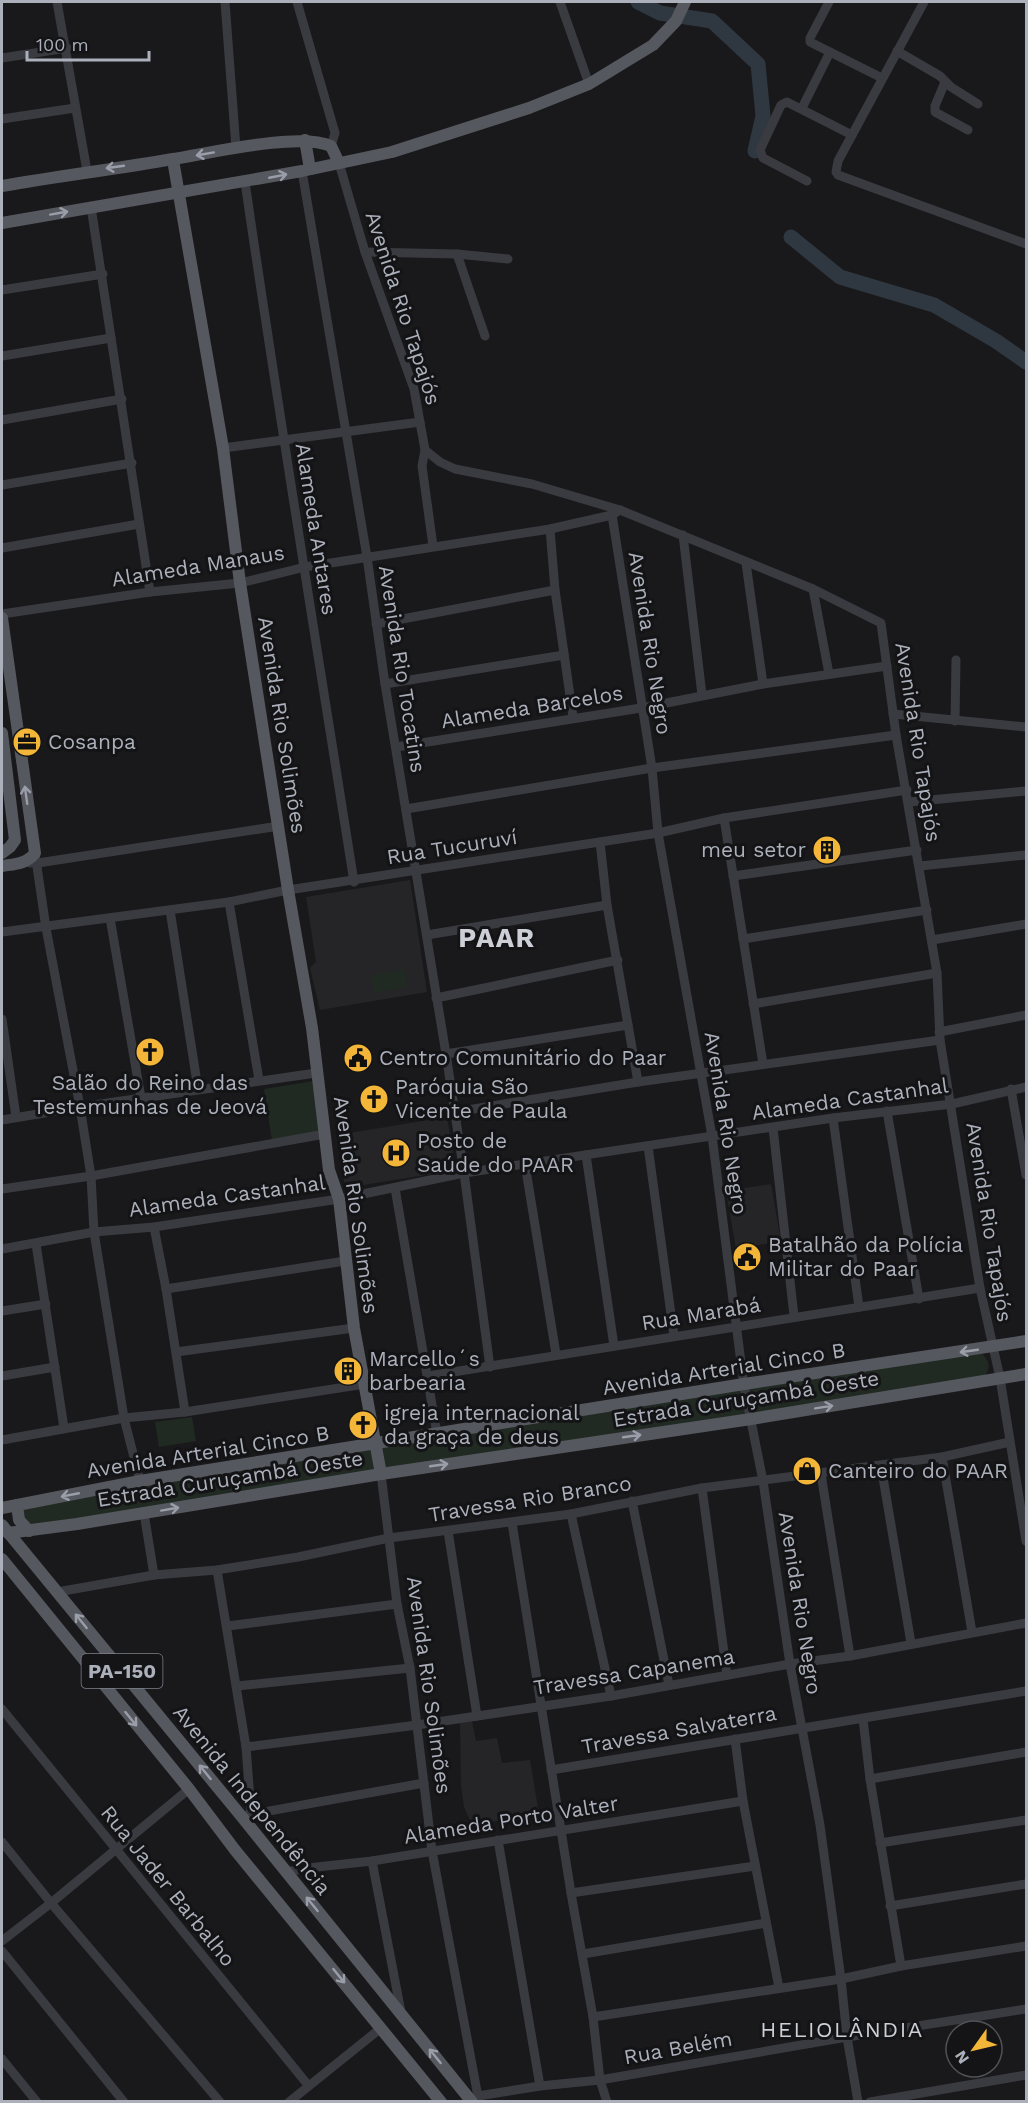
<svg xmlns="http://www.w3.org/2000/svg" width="1028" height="2103" viewBox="0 0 1028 2103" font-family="'Work Sans',sans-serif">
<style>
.built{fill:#252528}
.park{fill:#212a22}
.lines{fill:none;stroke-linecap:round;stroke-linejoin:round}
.river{stroke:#2f3840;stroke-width:15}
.minor{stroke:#3a3b40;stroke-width:9}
.major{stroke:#56585f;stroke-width:12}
.oneway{stroke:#9a9ea9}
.labels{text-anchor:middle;stroke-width:6;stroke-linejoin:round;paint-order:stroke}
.shield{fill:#141416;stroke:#7e818a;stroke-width:1.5}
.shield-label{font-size:20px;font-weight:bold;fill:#abb0bb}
.street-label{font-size:21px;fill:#abb0bb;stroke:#141416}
.poi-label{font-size:21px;fill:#abb0bb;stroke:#141416;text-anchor:start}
.neighbourhood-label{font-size:22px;letter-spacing:1.5px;fill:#cdcfd7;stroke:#141416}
.district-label{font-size:27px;font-weight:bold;letter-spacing:1.5px;fill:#cdcfd7;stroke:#141416}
</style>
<rect width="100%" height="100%" fill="#19191b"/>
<g class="built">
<path d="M410,880L427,992L320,1010L310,968L316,962L306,897Z"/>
<path d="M447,1117L456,1170L345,1188L337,1135Z"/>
<path d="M771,1184L781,1241L736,1249L726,1191Z"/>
<path d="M472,1721L476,1741L497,1738L502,1763L530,1760L539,1814L472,1825L464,1807L461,1785L460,1723Z"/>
</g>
<g class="park">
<path d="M405,969L407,987L374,993L371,975Z"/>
<path d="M313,1081L321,1133L272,1141L264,1089Z"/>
<path d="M978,1350C991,1361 992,1368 981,1380L29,1531L17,1505Z"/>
<path d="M192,1417L196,1441L159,1447L155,1422Z"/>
</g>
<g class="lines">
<g class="river">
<path d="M638,2L660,13L712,21L758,64L763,116L755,151"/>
<path d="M791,237L840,277L934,305L996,341L1026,362"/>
</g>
<g class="minor">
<path d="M57,2L87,171"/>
<path d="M225,2L236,148"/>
<path d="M297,2L335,133L331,146"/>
<path d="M560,2L589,84"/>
<path d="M829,2L810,38V42L882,78"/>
<path d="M924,2L838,161L836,172L838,175L1026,244"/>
<path d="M897,51L940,76L951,87L978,104"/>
<path d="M2,58L67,48"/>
<path d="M945,82L935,106V112L968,130"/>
<path d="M802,108L830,52"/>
<path d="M2,119L75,108"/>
<path d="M339,163L365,252L414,389L425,450L440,462L455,469L532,484L620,510L813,589L881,623L896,735L937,973L940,1040L980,1288L1000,1378L1026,1541"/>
<path d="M302,171L367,557L385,684L446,1054L464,1173L490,1367"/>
<path d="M807,181L763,158L760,150L781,105L787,102L852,135"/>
<path d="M245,182C279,416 317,648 354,882"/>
<path d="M91,207L150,592"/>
<path d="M365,252L457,254L508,259"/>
<path d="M457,254L485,336"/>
<path d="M2,290L103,274"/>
<path d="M2,356L111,338"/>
<path d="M2,420L122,399"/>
<path d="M223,448L420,422"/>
<path d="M425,450L422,466L433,546"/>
<path d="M2,485L132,463"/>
<path d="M620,510L612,515L652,768L658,833L712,1136L744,1386L763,1481L790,1664L820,1825L841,1979L847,2037L858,2102"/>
<path d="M550,529L555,590L573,717"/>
<path d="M683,535L702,695"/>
<path d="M2,548L139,524"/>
<path d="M746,563L763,684"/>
<path d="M813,589L829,674"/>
<path d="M2,614L150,592L240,583L305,567L550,529L612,515"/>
<path d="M376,624L555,590"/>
<path d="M385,684L564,655"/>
<path d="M893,714L1026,727"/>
<path d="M955,721L956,660"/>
<path d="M396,747L641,708L763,684L887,666"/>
<path d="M909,802L1026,791"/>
<path d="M406,809L652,768L896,735"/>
<path d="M724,818L763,1064"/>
<path d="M600,842L607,905L638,1082"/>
<path d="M35,853L46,928L80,1107L91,1176L94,1232L124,1418L140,1481"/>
<path d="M30,863H38L279,826"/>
<path d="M920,866L1026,855"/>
<path d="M733,876L917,850"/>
<path d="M229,902L259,1080"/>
<path d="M170,910L198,1089"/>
<path d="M110,918L141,1098"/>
<path d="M2,932L229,902L288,890L658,833L724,818L907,790"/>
<path d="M427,935L607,905"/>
<path d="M743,939L927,910"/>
<path d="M932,940L1026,924"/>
<path d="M436,998L618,960"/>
<path d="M753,1004L937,973"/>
<path d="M2,1019L16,1117"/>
<path d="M939,1032L1026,1015"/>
<path d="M446,1054L628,1025"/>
<path d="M1011,1089L1026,1175"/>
<path d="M887,1111L919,1299"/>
<path d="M455,1112L638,1082L940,1040"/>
<path d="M833,1118L859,1307"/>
<path d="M2,1120L80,1107L316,1073"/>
<path d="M773,1128L794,1316"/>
<path d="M648,1146L674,1336"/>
<path d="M586,1155L614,1346"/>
<path d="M525,1164L556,1354"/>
<path d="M395,1188L437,1434"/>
<path d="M2,1189L91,1176L325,1134"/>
<path d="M154,1227L166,1289L185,1412"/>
<path d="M36,1244L64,1428"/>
<path d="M2,1249L94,1232L154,1227L339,1199L464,1173L833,1118L952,1104L1026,1087"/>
<path d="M166,1289L345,1261"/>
<path d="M2,1311L46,1304"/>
<path d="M176,1352L354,1328"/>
<path d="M2,1376L55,1367"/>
<path d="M428,1376L980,1288"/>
<path d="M2,1440L124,1418L185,1412L365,1384"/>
<path d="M942,1457L972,1632"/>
<path d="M881,1466L911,1643"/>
<path d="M381,1474L397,1604L410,1668L432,1851L479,2102"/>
<path d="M821,1474L850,1656"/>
<path d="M702,1488L727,1675"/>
<path d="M632,1501L669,1685"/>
<path d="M144,1513L154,1575"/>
<path d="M571,1514L611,1696"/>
<path d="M512,1523L571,1893L593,2017L600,2080L607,2102"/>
<path d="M448,1531L477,1716"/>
<path d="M217,1570L246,1747L251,1813"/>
<path d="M57,1592L154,1575L217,1570L298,1557L389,1538L571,1514L702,1488L942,1457L1010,1442"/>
<path d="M228,1626L397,1604"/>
<path d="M237,1686L410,1668"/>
<path d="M2,1709L308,2085"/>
<path d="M863,1719L870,1779L901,1966"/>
<path d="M735,1739L743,1801L779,1988"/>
<path d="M246,1747L417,1725L611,1696L790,1664L850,1656L1026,1623"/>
<path d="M551,1770L1026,1691"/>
<path d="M870,1779L1026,1752"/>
<path d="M247,1815L424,1783"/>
<path d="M498,1840L540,2086"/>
<path d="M2,1842L51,1903L220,2102"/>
<path d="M880,1843L1026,1820"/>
<path d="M372,1861L401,2012"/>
<path d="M286,1872L308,1868L372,1861L743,1801"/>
<path d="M571,1893L755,1866"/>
<path d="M890,1906L1026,1884"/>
<path d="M2,1941L51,1903L189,1789"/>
<path d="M2,1951L124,2102"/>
<path d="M583,1954L766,1923"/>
<path d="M593,2017L841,1979L901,1966L1026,1946"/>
<path d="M2,2059L37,2102"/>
<path d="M478,2096L540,2086L600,2080L847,2037L1026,2009"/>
<path d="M289,2102L381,2028"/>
<path d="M870,2102L1026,2075"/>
</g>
<g class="major">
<path d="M305,140L310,169"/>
<path d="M173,160L223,448L240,583L288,890L312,1028L329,1170L339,1199L354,1328L381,1474"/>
<path d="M2,186C59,176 116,169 173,159C211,153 298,132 331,146L339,163"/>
<path d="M2,223L302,171L392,152L529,108L589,84L653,45L676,21L685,2"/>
<path d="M2,618L35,853C27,864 14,864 2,866"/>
<path d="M2,733L15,840L10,847L2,853"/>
<path d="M17,1505L19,1520L29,1531"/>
<path d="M2,1508L140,1481L744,1384L1026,1341"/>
<path d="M2,1525L242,1817L472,2102"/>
<path d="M8,1533L77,1524L381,1474L751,1419L1026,1374"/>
<path d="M2,1559L189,1789L235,1850L441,2102"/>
</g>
</g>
<defs><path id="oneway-shaft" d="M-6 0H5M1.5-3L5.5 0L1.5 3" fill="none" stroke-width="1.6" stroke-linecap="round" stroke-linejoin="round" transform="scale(1.5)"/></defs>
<g class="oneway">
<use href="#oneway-shaft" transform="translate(205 154) rotate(170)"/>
<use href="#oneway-shaft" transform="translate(115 167) rotate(172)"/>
<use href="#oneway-shaft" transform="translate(278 176) rotate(-11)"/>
<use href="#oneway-shaft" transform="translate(59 213) rotate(-10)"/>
<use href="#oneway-shaft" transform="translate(26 795) rotate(-98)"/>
<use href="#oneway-shaft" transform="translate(969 1351) rotate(172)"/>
<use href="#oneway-shaft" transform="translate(824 1407) rotate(-9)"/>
<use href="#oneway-shaft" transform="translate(632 1436) rotate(-8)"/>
<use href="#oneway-shaft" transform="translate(439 1465) rotate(-8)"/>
<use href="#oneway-shaft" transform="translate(70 1495) rotate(169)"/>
<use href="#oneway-shaft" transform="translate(170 1509) rotate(-10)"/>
<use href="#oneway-shaft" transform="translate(81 1621) rotate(-129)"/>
<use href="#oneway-shaft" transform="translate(131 1719) rotate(51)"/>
<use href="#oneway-shaft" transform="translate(205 1772) rotate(-129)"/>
<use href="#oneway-shaft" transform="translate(312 1904) rotate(-129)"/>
<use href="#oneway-shaft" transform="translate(339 1976) rotate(51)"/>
<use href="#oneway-shaft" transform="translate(435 2056) rotate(-129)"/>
</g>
<defs>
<g id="office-disc" transform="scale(1.5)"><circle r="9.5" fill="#f3b639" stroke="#141416"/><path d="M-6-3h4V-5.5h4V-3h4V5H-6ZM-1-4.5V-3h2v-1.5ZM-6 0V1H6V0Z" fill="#111"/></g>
<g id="building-disc" transform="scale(1.5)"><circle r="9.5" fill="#f3b639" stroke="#141416"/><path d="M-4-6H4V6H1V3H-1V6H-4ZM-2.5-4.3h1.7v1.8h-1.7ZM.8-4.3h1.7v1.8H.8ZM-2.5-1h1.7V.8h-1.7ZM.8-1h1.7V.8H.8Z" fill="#111"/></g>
<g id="church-disc" transform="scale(1.5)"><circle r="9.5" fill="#f3b639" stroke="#141416"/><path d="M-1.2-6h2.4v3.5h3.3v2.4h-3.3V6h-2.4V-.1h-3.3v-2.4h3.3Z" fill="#111"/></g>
<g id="civic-disc" transform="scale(1.5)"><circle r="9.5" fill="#f3b639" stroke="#141416"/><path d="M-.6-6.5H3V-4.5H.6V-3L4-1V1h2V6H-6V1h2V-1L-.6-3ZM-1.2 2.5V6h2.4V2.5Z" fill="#111"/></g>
<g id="hospital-disc" transform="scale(1.5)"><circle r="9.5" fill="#f3b639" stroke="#141416"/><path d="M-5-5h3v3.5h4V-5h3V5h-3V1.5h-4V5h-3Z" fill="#111"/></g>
<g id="shop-disc" transform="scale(1.5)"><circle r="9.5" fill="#f3b639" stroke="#141416"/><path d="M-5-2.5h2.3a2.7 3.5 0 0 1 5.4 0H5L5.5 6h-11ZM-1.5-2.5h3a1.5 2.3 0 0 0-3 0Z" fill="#111"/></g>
</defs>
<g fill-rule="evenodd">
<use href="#office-disc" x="27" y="742"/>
<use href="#building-disc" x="827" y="850"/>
<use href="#church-disc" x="150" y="1052"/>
<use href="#civic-disc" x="358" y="1058"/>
<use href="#church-disc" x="374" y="1099"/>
<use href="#hospital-disc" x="396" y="1153"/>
<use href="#civic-disc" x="747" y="1257"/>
<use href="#building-disc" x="348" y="1371"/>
<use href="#church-disc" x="363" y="1425"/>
<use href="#shop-disc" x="807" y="1471"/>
</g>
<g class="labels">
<rect class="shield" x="81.5" y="1654" width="81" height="34" rx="4.5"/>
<g class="shield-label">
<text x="122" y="1678">PA-150</text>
</g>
<g class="street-label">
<text transform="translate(403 308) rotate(72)" y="7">Avenida Rio Tapajós</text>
<text transform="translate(316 529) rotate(81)" y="7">Alameda Antares</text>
<text transform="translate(198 566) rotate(-9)" y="7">Alameda Manaus</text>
<text transform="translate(650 643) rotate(81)" y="7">Avenida Rio Negro</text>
<text transform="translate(402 669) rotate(81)" y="7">Avenida Rio Tocatins</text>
<text transform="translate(532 707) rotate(-9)" y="7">Alameda Barcelos</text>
<text transform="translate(282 725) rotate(81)" y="7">Avenida Rio Solimões</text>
<text transform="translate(918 742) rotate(81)" y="7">Avenida Rio Tapajós</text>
<text transform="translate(452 847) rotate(-9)" y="7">Rua Tucuruví</text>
<text transform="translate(850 1099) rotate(-8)" y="7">Alameda Castanhal</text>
<text transform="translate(726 1123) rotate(81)" y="7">Avenida Rio Negro</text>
<text transform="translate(227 1196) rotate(-8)" y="7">Alameda Castanhal</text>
<text transform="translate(356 1205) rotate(82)" y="7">Avenida Rio Solimões</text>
<text transform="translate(989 1222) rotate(81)" y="7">Avenida Rio Tapajós</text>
<text transform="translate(701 1314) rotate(-9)" y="7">Rua Marabá</text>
<text transform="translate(724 1369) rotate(-9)" y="7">Avenida Arterial Cinco B</text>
<text transform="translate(746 1399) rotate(-9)" y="7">Estrada Curuçambá Oeste</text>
<text transform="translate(208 1452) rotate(-9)" y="7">Avenida Arterial Cinco B</text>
<text transform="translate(230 1479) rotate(-9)" y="7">Estrada Curuçambá Oeste</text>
<text transform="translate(530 1499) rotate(-9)" y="7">Travessa Rio Branco</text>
<text transform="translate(800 1603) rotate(81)" y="7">Avenida Rio Negro</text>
<text transform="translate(634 1672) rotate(-9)" y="7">Travessa Capanema</text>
<text transform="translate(429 1685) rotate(82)" y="7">Avenida Rio Solimões</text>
<text transform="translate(679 1730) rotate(-10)" y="7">Travessa Salvaterra</text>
<text transform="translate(252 1800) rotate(51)" y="7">Avenida Independência</text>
<text transform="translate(511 1820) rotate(-9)" y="7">Alameda Porto Valter</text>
<text transform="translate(168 1886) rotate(51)" y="7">Rua Jader Barbalho</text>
<text transform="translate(678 2048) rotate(-10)" y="7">Rua Belém</text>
</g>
<g class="poi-label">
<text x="48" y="749">Cosanpa</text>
<text x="806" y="857" text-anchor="end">meu setor</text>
<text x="379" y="1065">Centro Comunitário do Paar</text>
<text x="150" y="1090" text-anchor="middle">Salão do Reino das<tspan x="150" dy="24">Testemunhas de Jeová</tspan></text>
<text x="395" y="1094">Paróquia São<tspan x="395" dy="24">Vicente de Paula</tspan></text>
<text x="417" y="1148">Posto de<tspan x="417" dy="24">Saúde do PAAR</tspan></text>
<text x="768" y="1252">Batalhão da Polícia<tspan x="768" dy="24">Militar do Paar</tspan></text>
<text x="369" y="1366">Marcello´s<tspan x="369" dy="24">barbearia</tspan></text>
<text x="384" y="1420">igreja internacional<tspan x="384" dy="24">da graça de deus</tspan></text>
<text x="828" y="1478">Canteiro do PAAR</text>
</g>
<g class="neighbourhood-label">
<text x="842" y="2037">HELIOLÂNDIA</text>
</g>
<g class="district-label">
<text x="497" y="947">PAAR</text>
</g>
</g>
<rect width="1028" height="2103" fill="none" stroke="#abb0bb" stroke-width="6"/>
<g transform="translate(974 2049) rotate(236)"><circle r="28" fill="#141416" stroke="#505258" stroke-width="1.5"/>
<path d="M0-4.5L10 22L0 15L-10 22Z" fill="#f3b639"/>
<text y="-9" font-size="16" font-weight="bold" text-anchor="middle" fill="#abb0bb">N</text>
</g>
<path d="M27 51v9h122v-9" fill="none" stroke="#abb0bb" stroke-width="3"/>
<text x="36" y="51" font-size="18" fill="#abb0bb" stroke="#141416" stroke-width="4.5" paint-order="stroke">100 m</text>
</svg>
